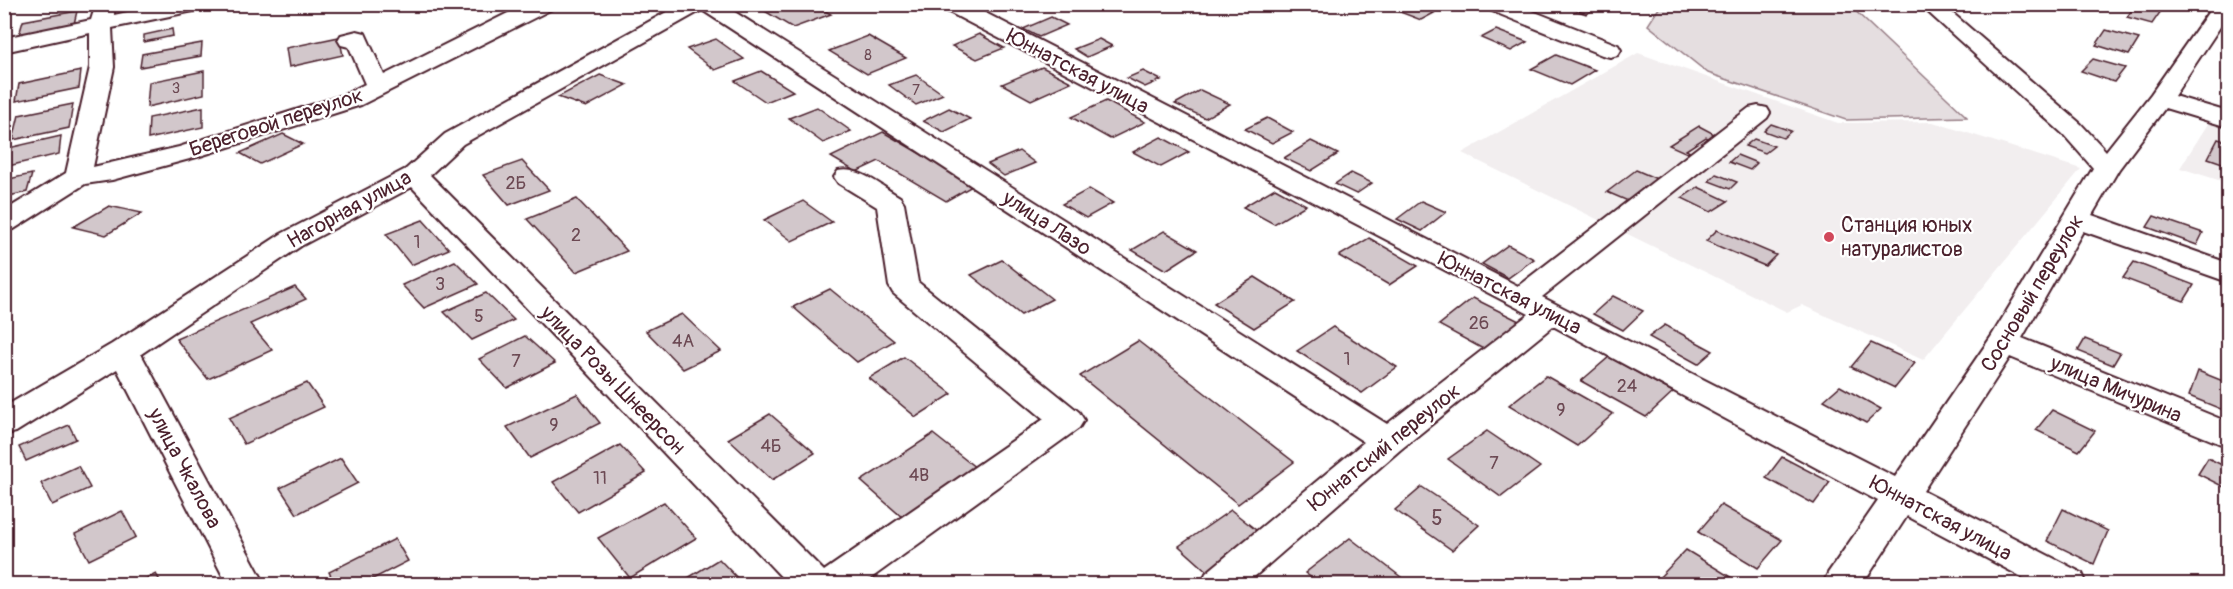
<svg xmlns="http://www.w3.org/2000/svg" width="2233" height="589" viewBox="0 0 2233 589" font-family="Pangolin,sans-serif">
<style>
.built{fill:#f2eeef}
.green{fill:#e5dee0;stroke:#987e86;stroke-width:1.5}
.building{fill:#d2c7cb;stroke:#4a1f2b;stroke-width:1.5}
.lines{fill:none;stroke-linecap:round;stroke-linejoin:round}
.minor-casing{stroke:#4a1f2b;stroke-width:4}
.minor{fill:#fff;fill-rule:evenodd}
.poi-dot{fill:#d1495b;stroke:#fff;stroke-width:2}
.labels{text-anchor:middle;stroke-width:4.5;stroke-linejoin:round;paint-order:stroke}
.far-number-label{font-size:15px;fill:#6c4953}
.number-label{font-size:18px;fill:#6c4953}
.street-label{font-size:21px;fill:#4a1f2b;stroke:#fff}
.poi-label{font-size:21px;fill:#4a1f2b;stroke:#fff;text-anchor:start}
.near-number-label{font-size:21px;fill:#6c4953}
</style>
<rect width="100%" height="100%" fill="#fff"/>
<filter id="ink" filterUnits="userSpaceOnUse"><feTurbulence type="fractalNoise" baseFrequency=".0167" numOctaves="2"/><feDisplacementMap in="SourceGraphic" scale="12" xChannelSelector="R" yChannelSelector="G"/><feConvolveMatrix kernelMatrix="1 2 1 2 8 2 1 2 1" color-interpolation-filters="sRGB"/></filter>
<g filter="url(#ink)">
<g class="built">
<path d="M1638,53L1838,123L1933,122L2081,169L1923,360L1802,305L1787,312L1462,153Z"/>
<path d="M2228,92V183L2180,168Z"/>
</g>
<path class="green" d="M1661,5H1849L1967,117L1846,120L1708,73L1648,25Z"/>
<g class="building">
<path d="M764,4H813L831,14L793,28L758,7Z"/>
<path d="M1004,4H1033L1016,12L1002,5Z"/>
<path d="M1391,4H1412L1434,13L1421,20L1387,7Z"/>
<path d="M1559,4H1597L1600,6L1586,14Z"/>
<path d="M2136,4L2161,11L2152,24L2127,17Z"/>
<path d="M77,11L74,24L19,35L23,21Z"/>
<path d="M1051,17L1067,25L1039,37L1023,29Z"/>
<path d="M172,29L173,36L144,42V35Z"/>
<path d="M1496,30L1527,42L1511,51L1481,38Z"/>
<path d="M2106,30L2139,39L2129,55L2096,45Z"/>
<path d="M979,34L1004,48L977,59L952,46Z"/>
<path d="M868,36L906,58L867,74L829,51Z"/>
<path d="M339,37L343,55L289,67L286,48Z"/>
<path d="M716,39L744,59L715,70L687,49Z"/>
<path d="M1099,39L1112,46L1087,57L1074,49Z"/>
<path d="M202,43L201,56L140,67L142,54Z"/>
<path d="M1556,55L1595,70L1570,85L1531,69Z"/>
<path d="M2093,59L2125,68L2114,82L2081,71Z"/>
<path d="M1042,67L1071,82L1031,100L1002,84Z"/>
<path d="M81,71L79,88L16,101L19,84Z"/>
<path d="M204,71V94L147,107L149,82Z"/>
<path d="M761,71L793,91L766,102L735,81Z"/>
<path d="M1143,71L1161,80L1145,87L1127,78Z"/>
<path d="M600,75L627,85L586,107L558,97Z"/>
<path d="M916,75L943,94L916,105L889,85Z"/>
<path d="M1200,90L1230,104L1205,118L1175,104Z"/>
<path d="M1106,101L1145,122L1110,139L1071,117Z"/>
<path d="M73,104L69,128L13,140L19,115Z"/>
<path d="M203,107V127L148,139L149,118Z"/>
<path d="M817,107L851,131L823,143L789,118Z"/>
<path d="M949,108L970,119L944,132L923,121Z"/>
<path d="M1267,118L1293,132L1272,143L1245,129Z"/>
<path d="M1771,124L1791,131L1783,138L1764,131Z"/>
<path d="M1699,126L1718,136L1712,140L1706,137L1686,150L1690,152L1687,153L1669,145Z"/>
<path d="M883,132L974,185L946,201L879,161L856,172L831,157Z"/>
<path d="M283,134L303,144L260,164L240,153Z"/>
<path d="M61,136L59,154L4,167V149Z"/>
<path d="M1161,137L1189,152L1161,167L1133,152Z"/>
<path d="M1754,139L1774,146L1765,153L1745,146Z"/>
<path d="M2218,139L2228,142V165L2208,158Z"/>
<path d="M1311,141L1338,154L1311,171L1284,158Z"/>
<path d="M1019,151L1035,163L1004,176L988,164Z"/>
<path d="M1737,155L1757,163L1750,170L1729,162Z"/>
<path d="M522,161L549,190L509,205L483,175Z"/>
<path d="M1636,170L1664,182L1635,204L1607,192Z"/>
<path d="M1351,173L1372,183L1356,194L1335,184Z"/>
<path d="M32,174L27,192L4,197V180Z"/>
<path d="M1716,174L1737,182L1730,189L1709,181Z"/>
<path d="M1698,187L1728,201L1711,212L1682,198Z"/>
<path d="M1275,188L1306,205L1274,224L1243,207Z"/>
<path d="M1089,189L1113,203L1086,218L1062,204Z"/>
<path d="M577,199L627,251L576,272L527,219Z"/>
<path d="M803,201L832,222L792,241L764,220Z"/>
<path d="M1421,201L1446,212L1422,231L1397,219Z"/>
<path d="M109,206L142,213L106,235L73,227Z"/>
<path d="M2154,216L2203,233L2197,245L2147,227Z"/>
<path d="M423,220L449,249L411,265L386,234Z"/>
<path d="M1717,230L1776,255L1765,266L1706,241Z"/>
<path d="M1164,231L1197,250L1166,270L1132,250Z"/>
<path d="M1369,238L1418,266L1389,285L1339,256Z"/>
<path d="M1508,245L1534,259L1508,278L1482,264Z"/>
<path d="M1002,260L1052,299L1021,315L971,275Z"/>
<path d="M455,261L478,284L424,308L402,285Z"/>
<path d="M2134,262L2194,285L2184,301L2123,278Z"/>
<path d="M1255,277L1295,302L1254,328L1214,303Z"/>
<path d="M295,287L306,299L250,324L272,350L208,379L176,339Z"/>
<path d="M830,289L894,341L857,362L793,307Z"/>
<path d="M486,293L514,320L472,340L444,312Z"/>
<path d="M1613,296L1643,311L1623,330L1593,314Z"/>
<path d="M1473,298L1519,321L1485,350L1439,325Z"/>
<path d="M682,314L721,351L683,369L646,331Z"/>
<path d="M1665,325L1713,351L1698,364L1649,337Z"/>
<path d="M1333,327L1397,367L1362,393L1297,351Z"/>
<path d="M525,336L555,363L507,388L479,359Z"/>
<path d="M2085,339L2120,353L2113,365L2078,351Z"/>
<path d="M1138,341L1294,462L1238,504L1080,376Z"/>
<path d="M1871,343L1915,363L1895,388L1851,367Z"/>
<path d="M904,357L952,394L916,417L869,378Z"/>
<path d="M1609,357L1673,392L1646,417L1581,381Z"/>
<path d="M2198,371L2228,383V412L2189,396Z"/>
<path d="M1546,376L1613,414L1577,446L1509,405Z"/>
<path d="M307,383L324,407L244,444L229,418Z"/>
<path d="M1840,386L1881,409L1866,423L1824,400Z"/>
<path d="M577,394L600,423L530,458L507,427Z"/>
<path d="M2052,410L2095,431L2079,451L2036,430Z"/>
<path d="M770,414L815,453L772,480L728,439Z"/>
<path d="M69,425L76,439L26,461L19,447Z"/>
<path d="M1487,431L1540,467L1501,497L1448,459Z"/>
<path d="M933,434L976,468L903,518L861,481Z"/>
<path d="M620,445L646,473L578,512L553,482Z"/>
<path d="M1782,457L1830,482L1814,504L1766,478Z"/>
<path d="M341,458L358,483L297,514L280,488Z"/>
<path d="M2208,458L2228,468V489L2198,474Z"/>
<path d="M78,466L90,488L52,505L41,483Z"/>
<path d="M1422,487L1479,525L1452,550L1395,510Z"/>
<path d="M664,502L696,538L630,578L598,538Z"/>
<path d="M1721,505L1782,540L1758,568L1698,532Z"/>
<path d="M2063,509L2108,531L2094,564L2047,541Z"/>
<path d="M1231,510L1261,534L1208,572L1179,546Z"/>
<path d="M122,511L136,537L89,560L75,534Z"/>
<path d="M1350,538L1410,584H1320L1305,573Z"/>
<path d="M395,539L408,561L363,584H335L329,572Z"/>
<path d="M1686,550L1742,584H1659L1655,582Z"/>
<path d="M719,559L743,584H678Z"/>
<path d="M156,574L162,584H135Z"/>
</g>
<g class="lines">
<g class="minor-casing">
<g id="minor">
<path d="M96,4H114V15L163,4H205L203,9L112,28L114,67L93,167L179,147L343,95L365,84L349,47L341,45L338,40L341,35L357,31L365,33L384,75L526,4H554L552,9L361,105L197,157L112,180L85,184L14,229L4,231V211L66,173L90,67V33L4,52V38L91,20Z"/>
<path d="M681,4H722L1387,424L1529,314L943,9L941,4H968L1518,286L1749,108L1758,106L1767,108L1770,113L1767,118L1542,297L1895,477L1991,337L2093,168L2063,134L1919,4H1942L2081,124L2106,151L2151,94L2214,4H2228V15L2174,96L2228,112V127L2165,108L2119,169L2092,215L2228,263V282L2083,231L2022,338L2228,422V447L2010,357L1923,491L2082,573L2087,584H2035L1907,516L1863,584H1823L1828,573L1878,501L1553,326L1400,450L1246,584H1201L1206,573L1364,442L702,10L463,144L430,175L824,571L1044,419L893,293L889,286L877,207L838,183L834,177L838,171C859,166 881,186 900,197L904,203L918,282L1079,412L1084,420L1079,428L863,584H788L412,187L301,246L141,354L265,584H227L117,369L16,432L4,435V407L112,344L281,234L406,169L445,134Z"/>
<path d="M1485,4H1515L1618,45L1621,50L1618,55L1610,57L1602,55L1487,9Z"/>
</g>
</g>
<use href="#minor" class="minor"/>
</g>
</g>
<circle class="poi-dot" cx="1829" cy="237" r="6"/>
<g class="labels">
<g class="far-number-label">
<text x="868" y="60">8</text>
<text x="176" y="93">3</text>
<text x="916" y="95">7</text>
</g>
<g class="number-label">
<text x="516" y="189">2Б</text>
<text x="576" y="241">2</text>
<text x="417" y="248">1</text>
<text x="440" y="290">3</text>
<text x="479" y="322">5</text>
<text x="1479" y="329">26</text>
<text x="683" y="347">4А</text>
<text x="1347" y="365">1</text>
<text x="516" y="367">7</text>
<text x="1627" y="392">24</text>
<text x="1561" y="416">9</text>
<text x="554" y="431">9</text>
<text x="771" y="452">4Б</text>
<text x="1494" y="469">7</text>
<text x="919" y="481">4В</text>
<text x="600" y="484">11</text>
</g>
<g class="street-label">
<text transform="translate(1078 71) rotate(28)" y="7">Юннатская улица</text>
<text transform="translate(276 122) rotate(-18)" y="7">Береговой переулок</text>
<text transform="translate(349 209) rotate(-29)" y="7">Нагорная улица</text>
<text transform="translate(1047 223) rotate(33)" y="7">улица Лазо</text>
<text transform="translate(1510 293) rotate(27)" y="7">Юннатская улица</text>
<text transform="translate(2032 293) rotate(-59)" y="7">Сосновый переулок</text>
<text transform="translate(613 380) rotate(46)" y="7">улица Розы Шнеерсон</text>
<text transform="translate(2116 389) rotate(23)" y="7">улица Мичурина</text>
<text transform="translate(1384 447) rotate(-39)" y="7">Юннатский переулок</text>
<text transform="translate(185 468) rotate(62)" y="7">улица Чкалова</text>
<text transform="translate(1941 518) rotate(28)" y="7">Юннатская улица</text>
</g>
<g class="poi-label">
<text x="1841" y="232">Станция юных<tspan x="1841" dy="24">натуралистов</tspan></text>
</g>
<g class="near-number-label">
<text x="1437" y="525">5</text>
</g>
</g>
<rect width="2233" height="589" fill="none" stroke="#fff" stroke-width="24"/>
<rect x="12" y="12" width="2209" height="565" fill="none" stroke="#4a1f2b" stroke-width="2" filter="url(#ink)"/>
</svg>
